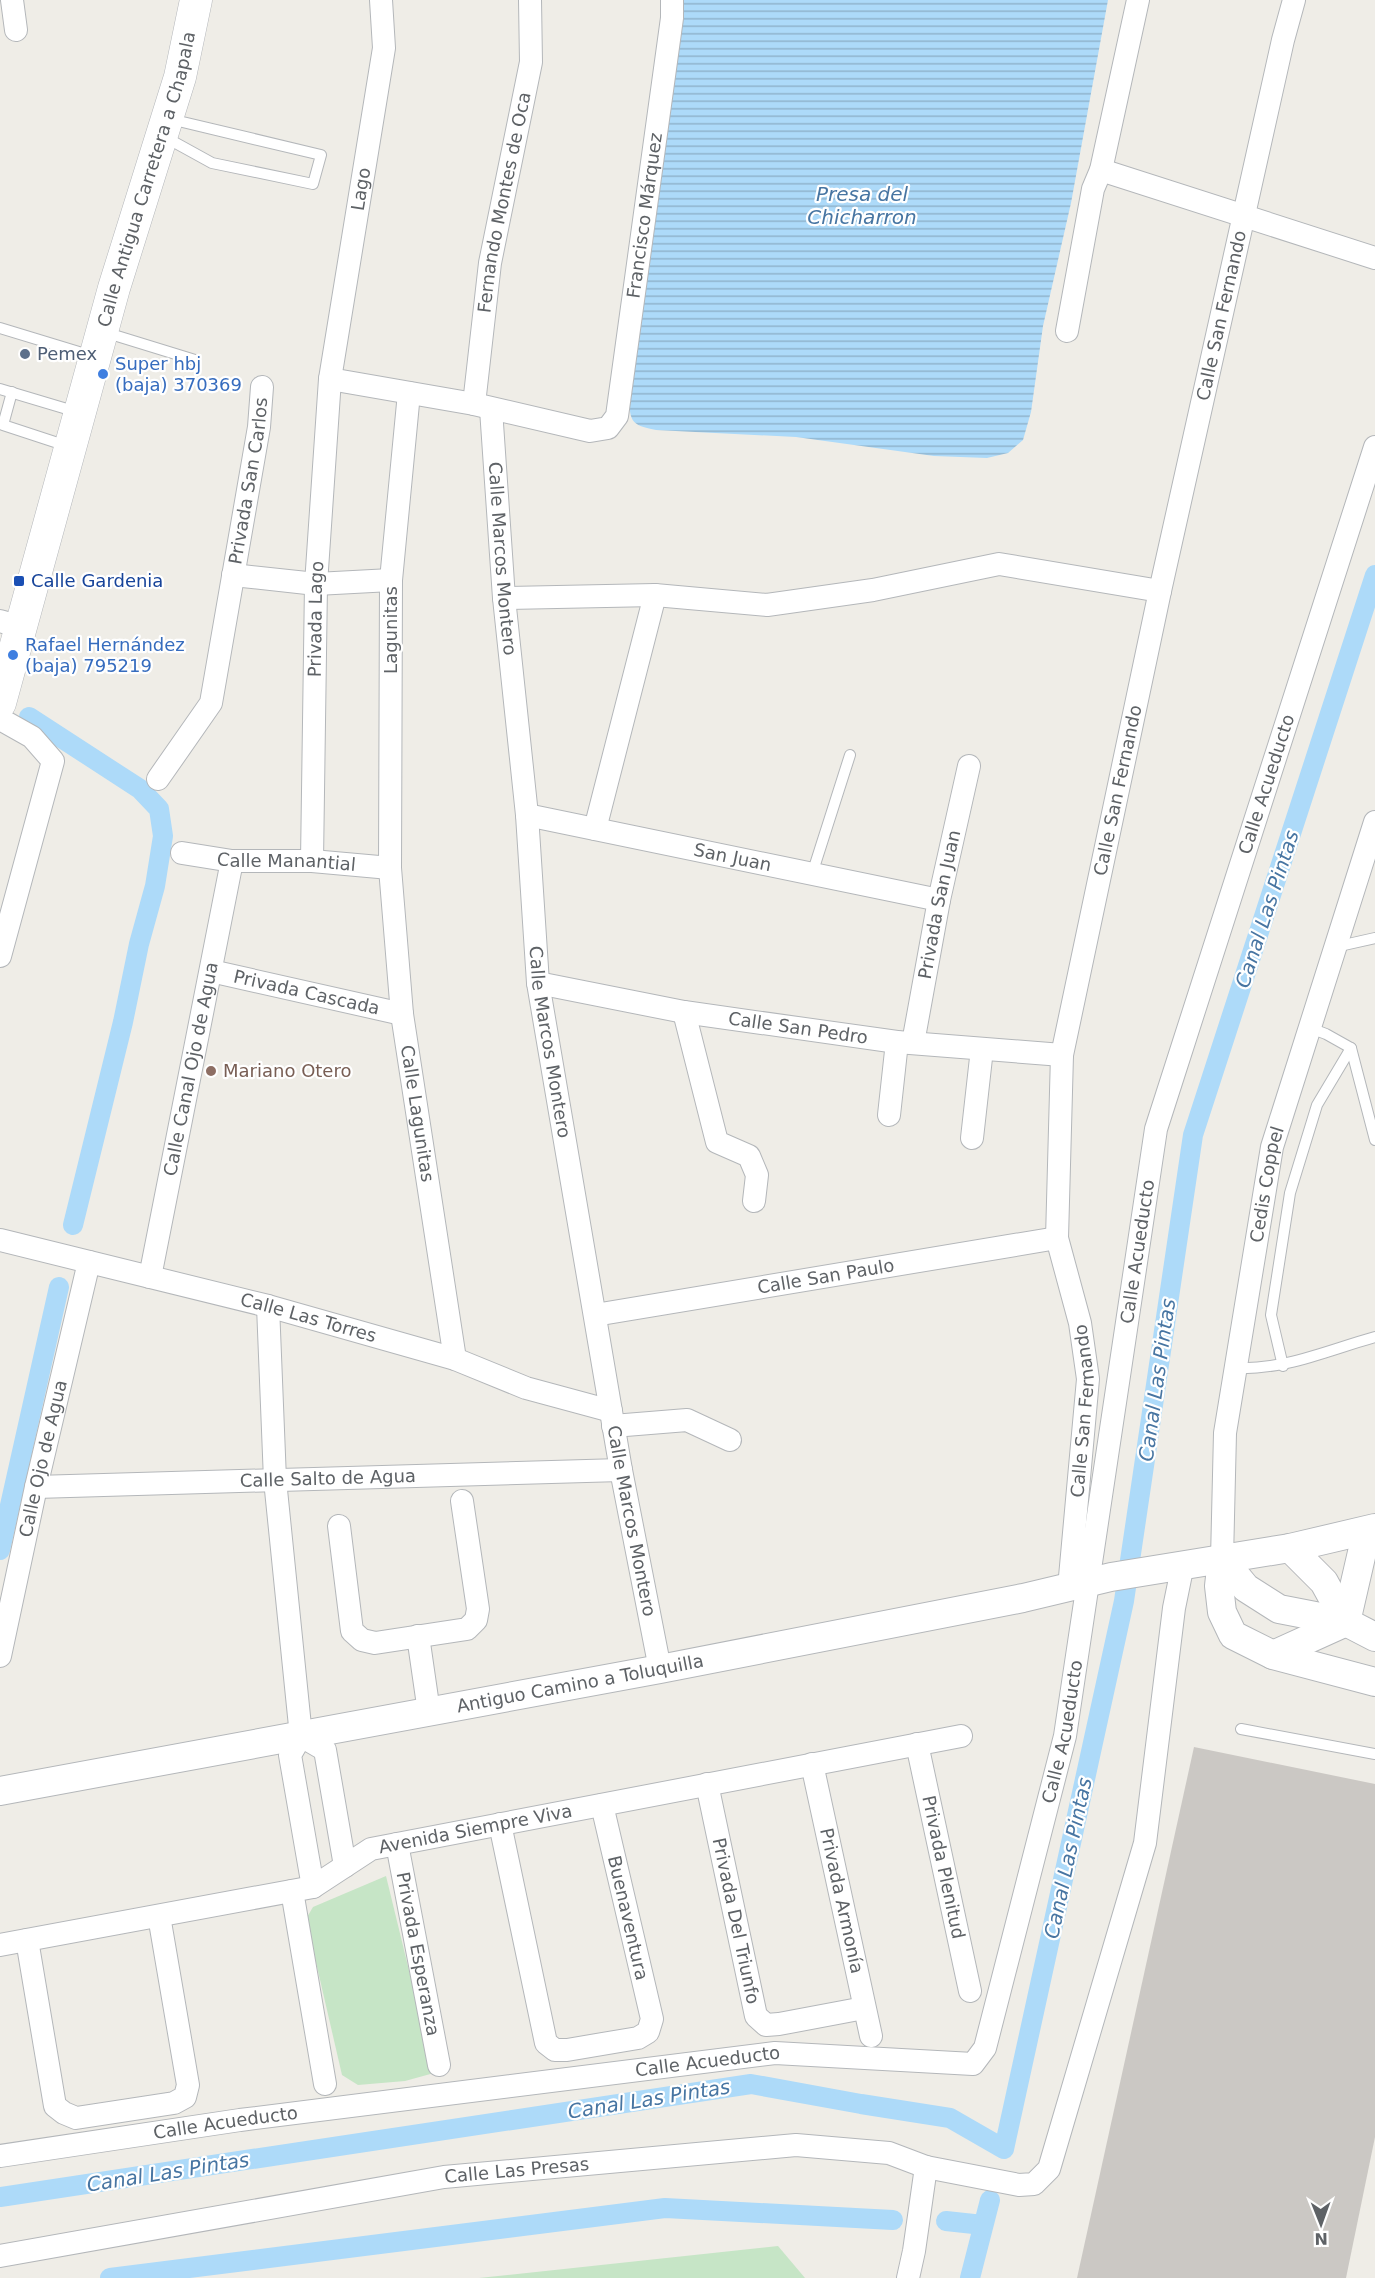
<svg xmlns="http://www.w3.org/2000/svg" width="1375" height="2278" viewBox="0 0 1375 2278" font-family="'DejaVu Sans',sans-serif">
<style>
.park{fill:#c6e5c6}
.water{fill:url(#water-rules)}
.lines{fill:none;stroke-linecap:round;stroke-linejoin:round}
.canal{stroke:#addaf9;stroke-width:20}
.building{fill:#cbc8c4}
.service-casing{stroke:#b4b7ba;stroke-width:12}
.minor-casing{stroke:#b4b7ba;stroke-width:24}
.tertiary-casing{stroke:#b4b7ba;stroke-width:30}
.secondary-casing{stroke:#b3b6ba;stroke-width:33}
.service{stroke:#fff;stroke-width:10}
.minor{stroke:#fff;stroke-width:22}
.tertiary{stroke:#fff;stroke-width:28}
.secondary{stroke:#fff;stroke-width:32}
.service-dot{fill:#5c6f8a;stroke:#fff;stroke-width:2}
.shop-dot{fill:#3f7fe0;stroke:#fff;stroke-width:2}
.transit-dot{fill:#1a4fb4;stroke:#fff;stroke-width:2}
.education-dot{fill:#8d6e63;stroke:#fff;stroke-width:2}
.labels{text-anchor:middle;stroke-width:4.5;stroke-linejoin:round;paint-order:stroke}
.street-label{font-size:18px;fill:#5e6266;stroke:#fff}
.service-label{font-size:18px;fill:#4e5e75;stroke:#fff;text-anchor:start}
.shop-label{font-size:18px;fill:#366cbe;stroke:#fff;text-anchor:start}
.transit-label{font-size:18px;fill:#164399;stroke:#fff;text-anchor:start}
.education-label{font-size:18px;fill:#785e54;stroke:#fff;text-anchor:start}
.water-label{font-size:20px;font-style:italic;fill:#4775a2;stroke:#fff}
</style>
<defs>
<pattern id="water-rules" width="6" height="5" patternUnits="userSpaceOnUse" patternTransform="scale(1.5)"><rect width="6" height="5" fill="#addaf9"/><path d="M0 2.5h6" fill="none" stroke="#90b4cd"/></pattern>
</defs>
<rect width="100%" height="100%" fill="#efede7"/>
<g class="park">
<path d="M386,1876L434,2073L405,2081L358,2085L342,2075L306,1919L313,1907Z"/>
<path d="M778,2246L805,2278H479Z"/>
</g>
<path class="water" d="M680,0H1108L1071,203L1043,326L1031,412L1023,440L1008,453L987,458L934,456L796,437L656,430C629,425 630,420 629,394Z"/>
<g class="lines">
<g class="canal">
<path d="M29,717L140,789L159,809L163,836L155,886L139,944L123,1022L73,1225"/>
<path d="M0,1550L59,1287"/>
<path d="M0,2197L751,2084L861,2104L950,2118L1004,2149L1124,1601L1193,1135L1375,575"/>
<path d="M946,2221L983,2225"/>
<path d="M110,2278L665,2208L893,2220"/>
<path d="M970,2278L990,2200"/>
</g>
</g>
<path class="building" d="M1194,1747L1375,1784V2137L1346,2278H1077Z"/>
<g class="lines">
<g class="service-casing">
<g id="service">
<path d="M163,136L212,163L313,184L321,155L170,119"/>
<path d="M0,328L92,356"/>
<path d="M104,332L195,360"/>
<path d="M0,389L77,412"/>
<path d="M12,392L3,425L67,446"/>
<path d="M812,874L850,755"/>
<path d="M1335,947L1375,938"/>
<path d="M1310,1028L1326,1034L1351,1048L1375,1140"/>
<path d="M1283,1366L1271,1315L1290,1193L1317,1105L1351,1048"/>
<path d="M1236,1368C1285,1370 1328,1350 1375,1337"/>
<path d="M1241,1729L1375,1754"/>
</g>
</g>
<g class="minor-casing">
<g id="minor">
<path d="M12,0L16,30"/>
<path d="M1101,170L1375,258"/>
<path d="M1067,331L1093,189L1101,170L1138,0"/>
<path id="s1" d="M330,379L474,404L590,431L608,428L617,416L672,18V0"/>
<path id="s2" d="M409,393L391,580L390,868L402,1014L455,1359"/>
<path id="s3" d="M474,404L490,263L531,62L530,0"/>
<path id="s4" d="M491,409L504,598L527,815L538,983L621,1470L660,1669"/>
<path d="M233,575L316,584L391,580"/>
<path d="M504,598L655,595L767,605L873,590L999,564L1160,591"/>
<path d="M0,621L22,627"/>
<path d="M0,719L32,737L53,761L0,956"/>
<path id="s5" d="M158,779L211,703L259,427L262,387"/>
<path id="s6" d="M527,815L939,900"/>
<path d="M595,829L655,595"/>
<path id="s7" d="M182,853L232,861H312L390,868"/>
<path id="s8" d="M312,861L316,584L330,379L384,48L381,0"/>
<path id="s9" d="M211,971L402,1014"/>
<path id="s10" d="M538,983L684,1012L897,1042L1062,1055"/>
<path d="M684,1012L717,1142L749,1156L757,1175L754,1201"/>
<path id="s11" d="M913,1043L939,900L969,766"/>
<path d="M889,1115L897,1042"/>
<path d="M972,1138L982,1049"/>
<path id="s12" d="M0,1240L268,1306L455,1359L526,1388L611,1411"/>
<path id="s13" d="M150,1277L232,861"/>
<path d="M268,1306L275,1480L301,1736L290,1755L313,1887"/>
<path id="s14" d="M595,1315L1057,1238"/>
<path d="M613,1426L687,1420L730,1440"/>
<path id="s15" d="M36,1487L621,1470"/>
<path d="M339,1526L352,1631L362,1640L375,1643L467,1629L476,1620L478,1609L462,1501"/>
<path id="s16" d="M1222,1559L1225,1433L1272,1147L1375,822"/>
<path id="s17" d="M1069,1588L1088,1379L1080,1323L1057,1238L1062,1055L1160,591L1283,40L1294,0"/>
<path d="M418,1636L429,1712"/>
<path id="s18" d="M0,1656L36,1487L89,1262"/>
<path d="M301,1736L325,1750L345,1866"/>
<path id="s19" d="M917,1744L970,1991"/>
<path id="s20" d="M812,1764L871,2036"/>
<path id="s21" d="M707,1784L756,2016L766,2025L779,2024L864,2008"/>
<path d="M500,1824L546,2043L555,2050H567L638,2038L648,2032L652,2019L602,1805"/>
<path id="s22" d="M397,1844L439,2065"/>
<path d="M292,1891L325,2084"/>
<path d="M27,1940L55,2106L64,2113L76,2118L174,2103L185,2097L188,2085L159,1916"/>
<path id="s23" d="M0,1945L313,1887L371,1849L961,1736"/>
<path id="s24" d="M0,2156L240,2120L775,2053L973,2064L985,2048L1065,1736L1156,1129L1375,447"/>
<path id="s25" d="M0,2256L444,2177L796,2145L889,2153L926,2167L1019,2185L1034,2184L1049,2169L1145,1843L1174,1608L1183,1564"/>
<path d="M908,2278L914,2251L926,2167"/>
</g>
</g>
<g class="tertiary-casing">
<g id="tertiary">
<path d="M1290,1548L1324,1582L1346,1622L1375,1637"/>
<path d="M1222,1559L1219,1586L1222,1612L1233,1635L1273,1655L1375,1682"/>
<path d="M1222,1559L1246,1588L1279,1609L1346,1622"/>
<path d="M1346,1622L1363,1548L1375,1532"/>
<path d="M1273,1655L1346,1622"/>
<path id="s26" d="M0,1791L660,1669L1023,1598L1111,1577L1290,1548L1375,1528"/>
</g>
</g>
<g class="secondary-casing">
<g id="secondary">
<path id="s27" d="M0,703L114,288L180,77L196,0"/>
</g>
</g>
<use href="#service" class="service"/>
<use href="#minor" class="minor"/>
<use href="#tertiary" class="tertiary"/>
<use href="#secondary" class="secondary"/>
</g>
<circle class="service-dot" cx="25" cy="354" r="6"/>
<g class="shop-dot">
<circle cx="103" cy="374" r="6"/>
<circle cx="13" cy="655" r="6"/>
</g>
<rect class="transit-dot" x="13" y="575" width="12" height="12" rx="3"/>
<circle class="education-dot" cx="211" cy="1071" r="6"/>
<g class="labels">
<g class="street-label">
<text dy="6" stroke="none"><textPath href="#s27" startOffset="544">Calle Antigua Carretera a Chapala</textPath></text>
<text dy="6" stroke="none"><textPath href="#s8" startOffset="675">Lago</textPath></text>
<text dy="6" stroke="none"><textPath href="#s3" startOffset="204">Fernando Montes de Oca</textPath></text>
<text dy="6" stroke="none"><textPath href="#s1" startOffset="501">Francisco Márquez</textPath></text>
<text dy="6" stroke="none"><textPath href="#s17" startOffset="1294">Calle San Fernando</textPath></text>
<text dy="6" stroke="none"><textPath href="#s5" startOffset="318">Privada San Carlos</textPath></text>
<text dy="6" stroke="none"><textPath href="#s4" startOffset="150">Calle Marcos Montero</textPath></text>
<text dy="6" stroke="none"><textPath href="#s8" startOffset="242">Privada Lago</textPath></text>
<text transform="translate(391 630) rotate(-90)" y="6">Lagunitas</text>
<text dy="6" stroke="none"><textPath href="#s24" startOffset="2298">Calle Acueducto</textPath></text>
<text dy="6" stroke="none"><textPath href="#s17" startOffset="808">Calle San Fernando</textPath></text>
<text dy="6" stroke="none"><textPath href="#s6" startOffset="210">San Juan</textPath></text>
<text dy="6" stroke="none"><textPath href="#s7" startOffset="105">Calle Manantial</textPath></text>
<text dy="6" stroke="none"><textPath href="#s11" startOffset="141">Privada San Juan</textPath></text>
<text dy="6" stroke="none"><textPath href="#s9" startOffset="98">Privada Cascada</textPath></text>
<text dy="6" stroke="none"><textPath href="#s10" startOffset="264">Calle San Pedro</textPath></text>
<text dy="6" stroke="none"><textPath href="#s4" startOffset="636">Calle Marcos Montero</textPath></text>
<text dy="6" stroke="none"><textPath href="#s13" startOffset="212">Calle Canal Ojo de Agua</textPath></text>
<text dy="6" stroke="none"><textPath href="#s2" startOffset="723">Calle Lagunitas</textPath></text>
<text dy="6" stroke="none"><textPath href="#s16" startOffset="378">Cedis Coppel</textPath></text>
<text dy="6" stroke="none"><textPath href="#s24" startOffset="1812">Calle Acueducto</textPath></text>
<text dy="6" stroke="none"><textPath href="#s14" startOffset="234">Calle San Paulo</textPath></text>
<text dy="6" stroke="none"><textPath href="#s12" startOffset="318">Calle Las Torres</textPath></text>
<text dy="6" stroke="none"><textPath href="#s17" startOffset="178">Calle San Fernando</textPath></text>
<text dy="6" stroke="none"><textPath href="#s18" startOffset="202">Calle Ojo de Agua</textPath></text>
<text dy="6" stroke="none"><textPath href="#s15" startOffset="292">Calle Salto de Agua</textPath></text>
<text dy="6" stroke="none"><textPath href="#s4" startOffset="1122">Calle Marcos Montero</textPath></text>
<text dy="6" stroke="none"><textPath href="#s26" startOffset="590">Antiguo Camino a Toluquilla</textPath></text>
<text dy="6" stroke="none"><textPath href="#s24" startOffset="1326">Calle Acueducto</textPath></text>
<text dy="6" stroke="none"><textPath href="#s23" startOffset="494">Avenida Siempre Viva</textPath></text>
<text dy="6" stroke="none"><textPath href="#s19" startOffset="126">Privada Plenitud</textPath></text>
<text dy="6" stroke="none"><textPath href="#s20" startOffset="140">Privada Armonía</textPath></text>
<text transform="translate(628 1918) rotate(77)" y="6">Buenaventura</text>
<text dy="6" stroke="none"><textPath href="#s21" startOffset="140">Privada Del Triunfo</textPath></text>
<text dy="6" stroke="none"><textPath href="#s22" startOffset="112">Privada Esperanza</textPath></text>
<text dy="6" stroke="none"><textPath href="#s24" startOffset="714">Calle Acueducto</textPath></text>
<text dy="6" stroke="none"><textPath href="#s24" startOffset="228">Calle Acueducto</textPath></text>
<text dy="6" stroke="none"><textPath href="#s25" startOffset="524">Calle Las Presas</textPath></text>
</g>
<g class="service-label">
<text x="37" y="360">Pemex</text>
</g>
<g class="shop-label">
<text x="115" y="370">Super hbj<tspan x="115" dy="21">(baja) 370369</tspan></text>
<text x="25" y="651">Rafael Hernández<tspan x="25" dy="21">(baja) 795219</tspan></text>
</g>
<g class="transit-label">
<text x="31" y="587">Calle Gardenia</text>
</g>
<g class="education-label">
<text x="223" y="1077">Mariano Otero</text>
</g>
<g class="water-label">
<text x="862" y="201">Presa del<tspan x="862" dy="23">Chicharron</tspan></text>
<text transform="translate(1267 909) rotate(-72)" y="7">Canal Las Pintas</text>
<text transform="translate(1157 1380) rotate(-82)" y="7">Canal Las Pintas</text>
<text transform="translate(1068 1858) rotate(-78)" y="7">Canal Las Pintas</text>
<text transform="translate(649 2099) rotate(-9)" y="7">Canal Las Pintas</text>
<text transform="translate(168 2172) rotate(-9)" y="7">Canal Las Pintas</text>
</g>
</g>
<g transform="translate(1321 2224) rotate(179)" stroke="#ffffff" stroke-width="4.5" paint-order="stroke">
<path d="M0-4.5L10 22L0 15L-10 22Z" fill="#5e6266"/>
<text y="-9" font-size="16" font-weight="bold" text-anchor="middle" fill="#5e6266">N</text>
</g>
</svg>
